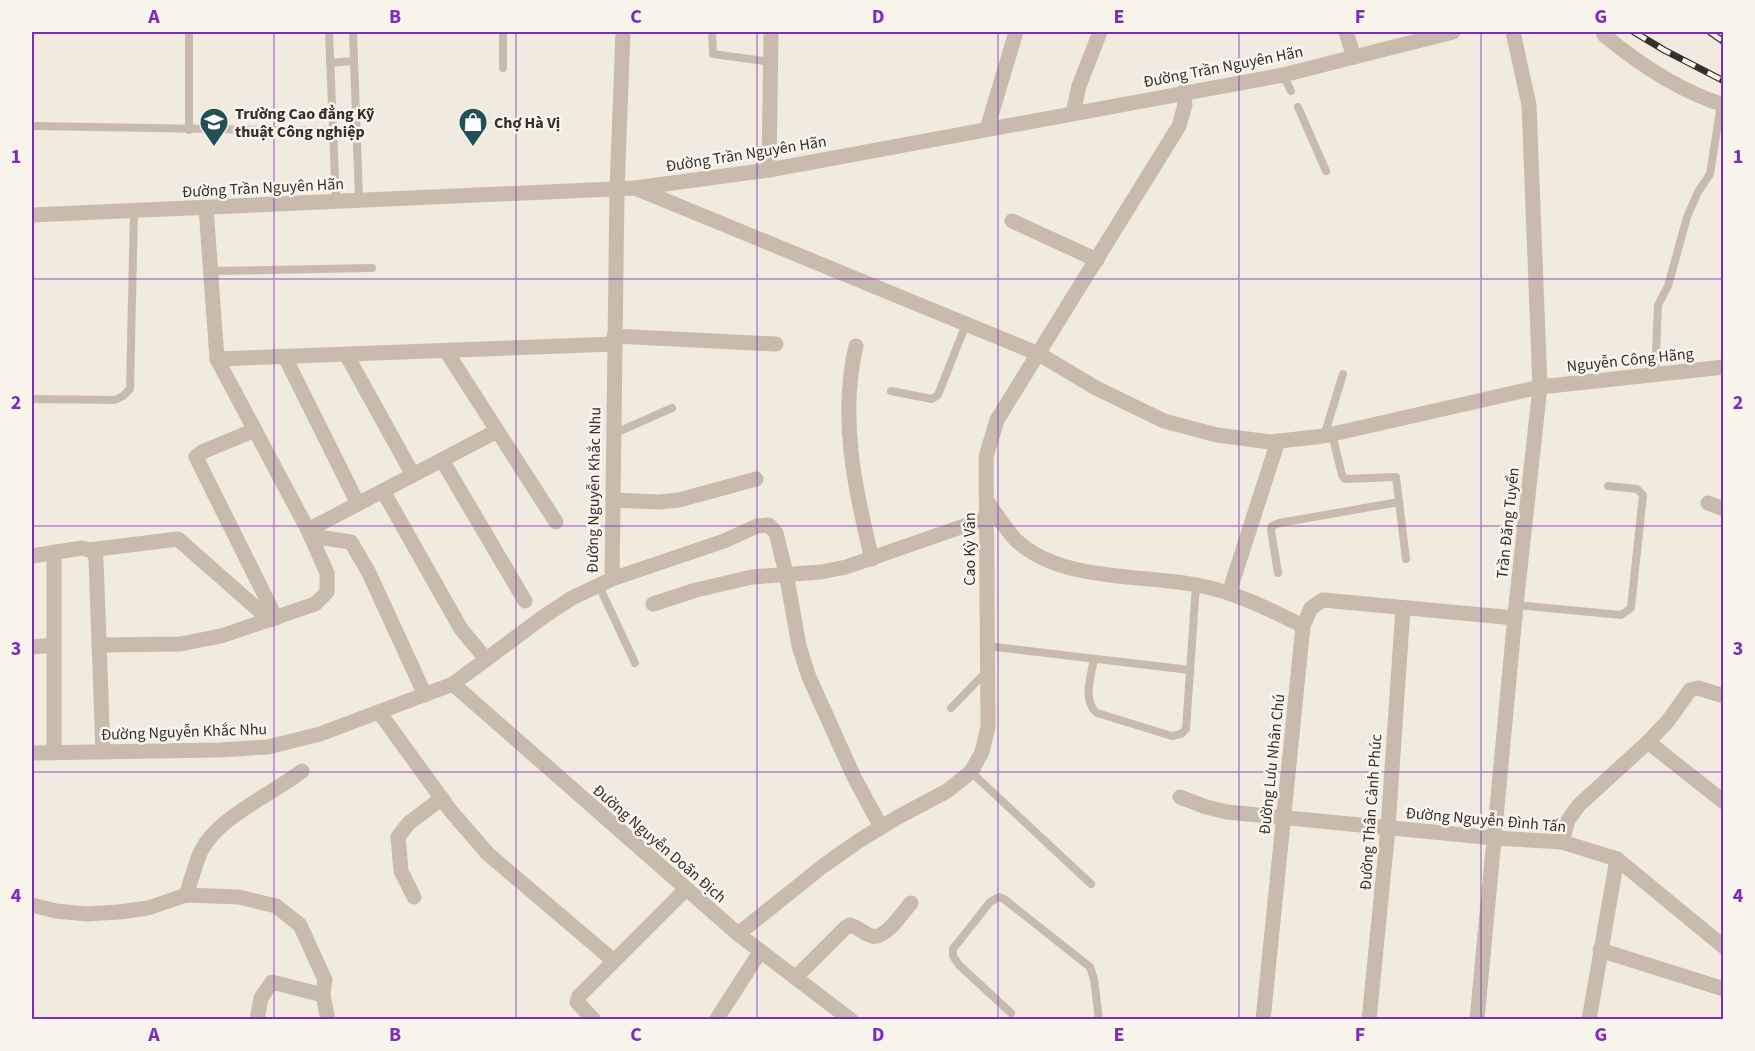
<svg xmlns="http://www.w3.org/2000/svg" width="1755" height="1051" viewBox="0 0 1755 1051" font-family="'Source Sans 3',sans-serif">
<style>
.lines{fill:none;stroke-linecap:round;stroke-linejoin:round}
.service{stroke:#c9bbac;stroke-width:8}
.minor{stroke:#c9bbac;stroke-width:15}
.tertiary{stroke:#c9bbac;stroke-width:15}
.rail-casing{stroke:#372f2a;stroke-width:7}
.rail{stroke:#f9f4ec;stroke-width:4.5;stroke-dasharray:14;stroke-linecap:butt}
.grid{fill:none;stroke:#7b2cbf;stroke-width:1.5;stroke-opacity:0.55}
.labels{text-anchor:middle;stroke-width:5;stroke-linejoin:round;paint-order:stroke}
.street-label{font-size:16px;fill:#372f2a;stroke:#f9f4ec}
.poi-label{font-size:16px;font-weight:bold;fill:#372f2a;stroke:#f9f4ec;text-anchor:start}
.neatline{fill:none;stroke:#7b2cbf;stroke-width:2}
.grid-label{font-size:20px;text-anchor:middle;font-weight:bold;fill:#7b2cbf}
</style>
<rect width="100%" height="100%" fill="#f1eadf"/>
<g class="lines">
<g class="service">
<path d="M329,32L336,202"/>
<path d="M353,32L359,200"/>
<path d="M503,32V68"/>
<path d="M712,32L713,54L771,62"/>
<path d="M330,63L354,61"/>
<path d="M1283,75L1291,91"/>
<path d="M1298,107L1326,171"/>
<path d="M32,126L333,131"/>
<path d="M189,130V32"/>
<path d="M211,271L372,268"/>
<path d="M1655,375L1658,305L1668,286L1687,217L1698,192L1710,174L1721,104"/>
<path d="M891,391L932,399L938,395L966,324"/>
<path d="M32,399L115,400L123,396L130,389L134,211"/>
<path d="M613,434L672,408"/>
<path d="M1332,434L1342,475L1345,479L1396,477L1406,559"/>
<path d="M1324,436L1343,374"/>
<path d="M1278,573L1271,530L1272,526L1279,523L1399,502"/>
<path d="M599,586L635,663"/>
<path d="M1516,605L1621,615L1631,608L1643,495L1637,489L1608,486"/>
<path d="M987,646L1190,670"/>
<path d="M1094,659C1091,676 1082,701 1097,713L1172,736L1181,734L1186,729L1196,585"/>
<path d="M951,708L987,671"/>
<path d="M971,772L1091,884"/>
<path d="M1011,1013L959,965L953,956V949L990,902L999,897L1004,899L1090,967L1094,979L1099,1020"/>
</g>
<g class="minor">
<path d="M1346,32L1354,57"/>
<path d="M1603,32L1604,35C1639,64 1679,91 1724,105"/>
<path d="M1073,113L1079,86L1100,32"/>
<path d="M987,129L1016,32"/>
<path d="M769,170L771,32"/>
<path d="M635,188L1039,354L1096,388L1164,421L1217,435L1270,442L1324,436L1540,387L1724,367"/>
<path d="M1012,221L1097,260"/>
<path d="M614,336L776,344"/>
<path d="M856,346C839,417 855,490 872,559"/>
<path d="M446,351L556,522"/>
<path d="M346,354L413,475"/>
<path d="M285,357L358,504"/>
<path d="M217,359L614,344"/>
<path d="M255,430L202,452L196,457L276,618"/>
<path d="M442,460L525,601"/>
<path d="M383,491L461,629L486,659"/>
<path d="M613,500L659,502L679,500L756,479"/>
<path d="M987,501C996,514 1006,530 1017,541C1062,582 1141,574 1197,585C1235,592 1269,609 1303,626"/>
<path d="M1708,503L1724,509"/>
<path d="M308,530L497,431"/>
<path d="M311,536L351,542L369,573L425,695"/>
<path d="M89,550L178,539L270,620"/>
<path d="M54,552V753"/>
<path d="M32,556L82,548L94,551L96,559L103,752"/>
<path d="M612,579L724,541L757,526L769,525L776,533L786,573L799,646L809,677L854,777L881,827"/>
<path d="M1229,593L1278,441"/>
<path d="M653,604L696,590L752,577L821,572L846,567L987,518"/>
<path d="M99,645L180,644L221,636L315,604L327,592V573L308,530L217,359L206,208"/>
<path d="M32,647L54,645"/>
<path d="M453,684L738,934L851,1020"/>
<path d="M379,712L450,810L488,854L614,961"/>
<path d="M1648,742L1724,802"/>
<path d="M32,753L219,750L268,747L320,734L453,684L543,617L572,598L612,579L617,190L623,32"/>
<path d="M1180,797L1206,807L1227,812L1495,838L1562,842L1617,859L1724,947"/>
<path d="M1562,842L1568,820L1579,805L1648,742L1668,721L1690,690L1698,688L1724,696"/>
<path d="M186,895C191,881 195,865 201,851C218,817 271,795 302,771"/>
<path d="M414,897L401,871L398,837L409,823L442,798"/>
<path d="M32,905L56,911L86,914L119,912L148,908L186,895L239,897L276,906L300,925L325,980L323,995"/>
<path d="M738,934L823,866L860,840L898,817L947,791L971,772L982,752L988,727L986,457L997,420L1179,126L1185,105L1183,92"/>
<path d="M1600,950L1724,989"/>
<path d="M795,978L845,928L850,925C858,927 864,934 872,936C885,940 903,912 911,903"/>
<path d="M257,1020L261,998L272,982L323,995L328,1020"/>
<path d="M594,1020L577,1002L579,996L686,889"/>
<path d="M716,1020L760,952"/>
<path d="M1263,1020L1303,626L1311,608L1323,600L1515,618"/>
<path d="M1369,1020L1388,828L1403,608"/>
<path d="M1477,1020L1516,605L1540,387L1529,105L1513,32"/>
<path d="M1589,1020L1617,859"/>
</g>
<path class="tertiary" d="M32,215L635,188L769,170L1283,75L1453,32"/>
<g class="rail-casing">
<g id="rail">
<path d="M1634,32L1664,50L1724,81"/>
<path d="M1710,32L1724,42"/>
</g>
</g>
<use href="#rail" class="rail"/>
</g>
<path class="grid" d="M274,32V1020M516,32V1020M757,32V1020M998,32V1020M1239,32V1020M1481,32V1020M32,279H1724M32,526H1724M32,772H1724"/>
<defs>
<g id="university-pin" transform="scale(1.5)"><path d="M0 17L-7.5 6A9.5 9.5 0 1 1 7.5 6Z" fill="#235056" stroke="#f9f4ec"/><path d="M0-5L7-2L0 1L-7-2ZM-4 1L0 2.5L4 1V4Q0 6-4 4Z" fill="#fff"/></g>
<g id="shop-pin" transform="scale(1.5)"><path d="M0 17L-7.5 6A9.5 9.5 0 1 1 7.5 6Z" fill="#235056" stroke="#f9f4ec"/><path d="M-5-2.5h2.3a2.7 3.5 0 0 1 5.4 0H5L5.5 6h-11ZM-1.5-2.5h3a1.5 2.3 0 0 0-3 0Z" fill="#fff"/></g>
</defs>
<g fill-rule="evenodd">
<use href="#university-pin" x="214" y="122"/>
<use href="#shop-pin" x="473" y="122"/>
</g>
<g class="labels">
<g class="street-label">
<text transform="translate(1223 66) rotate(-11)" y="6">Đường Trần Nguyên Hãn</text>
<text transform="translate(746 153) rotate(-9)" y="6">Đường Trần Nguyên Hãn</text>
<text transform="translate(263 187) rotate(-3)" y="6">Đường Trần Nguyên Hãn</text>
<text transform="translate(1630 359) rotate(-6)" y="6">Nguyễn Công Hãng</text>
<text transform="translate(593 490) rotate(-89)" y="6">Đường Nguyễn Khắc Nhu</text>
<text transform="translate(1507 523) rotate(-84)" y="6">Trần Đăng Tuyển</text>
<text transform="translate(969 549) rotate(-90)" y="6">Cao Kỳ Vân</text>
<text transform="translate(184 731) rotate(-2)" y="6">Đường Nguyễn Khắc Nhu</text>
<text transform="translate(1271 764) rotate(-84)" y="6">Đường Lưu Nhân Chú</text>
<text transform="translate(1370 812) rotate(-86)" y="6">Đường Thân Cảnh Phúc</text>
<text transform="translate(1486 819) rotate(5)" y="6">Đường Nguyễn Đình Tấn</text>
<text transform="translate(660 843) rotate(41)" y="6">Đường Nguyễn Doãn Địch</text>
</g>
<g class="poi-label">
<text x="235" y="119">Trường Cao đẳng Kỹ<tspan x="235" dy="18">thuật Công nghiệp</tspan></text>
<text x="494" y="128">Chợ Hà Vị</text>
</g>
</g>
<rect width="1755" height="1051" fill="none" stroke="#f9f4ec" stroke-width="66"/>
<rect x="33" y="33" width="1689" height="985" class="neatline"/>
<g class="grid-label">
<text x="154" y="23">A</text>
<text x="395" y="23">B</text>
<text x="636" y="23">C</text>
<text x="878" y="23">D</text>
<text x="1119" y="23">E</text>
<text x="1360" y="23">F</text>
<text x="1601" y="23">G</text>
<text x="16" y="163">1</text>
<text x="1738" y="163">1</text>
<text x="16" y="409">2</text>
<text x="1738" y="409">2</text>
<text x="16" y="655">3</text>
<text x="1738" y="655">3</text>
<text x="16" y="902">4</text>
<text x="1738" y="902">4</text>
<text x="154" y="1041">A</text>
<text x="395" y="1041">B</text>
<text x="636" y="1041">C</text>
<text x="878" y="1041">D</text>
<text x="1119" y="1041">E</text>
<text x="1360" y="1041">F</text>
<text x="1601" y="1041">G</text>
</g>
</svg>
